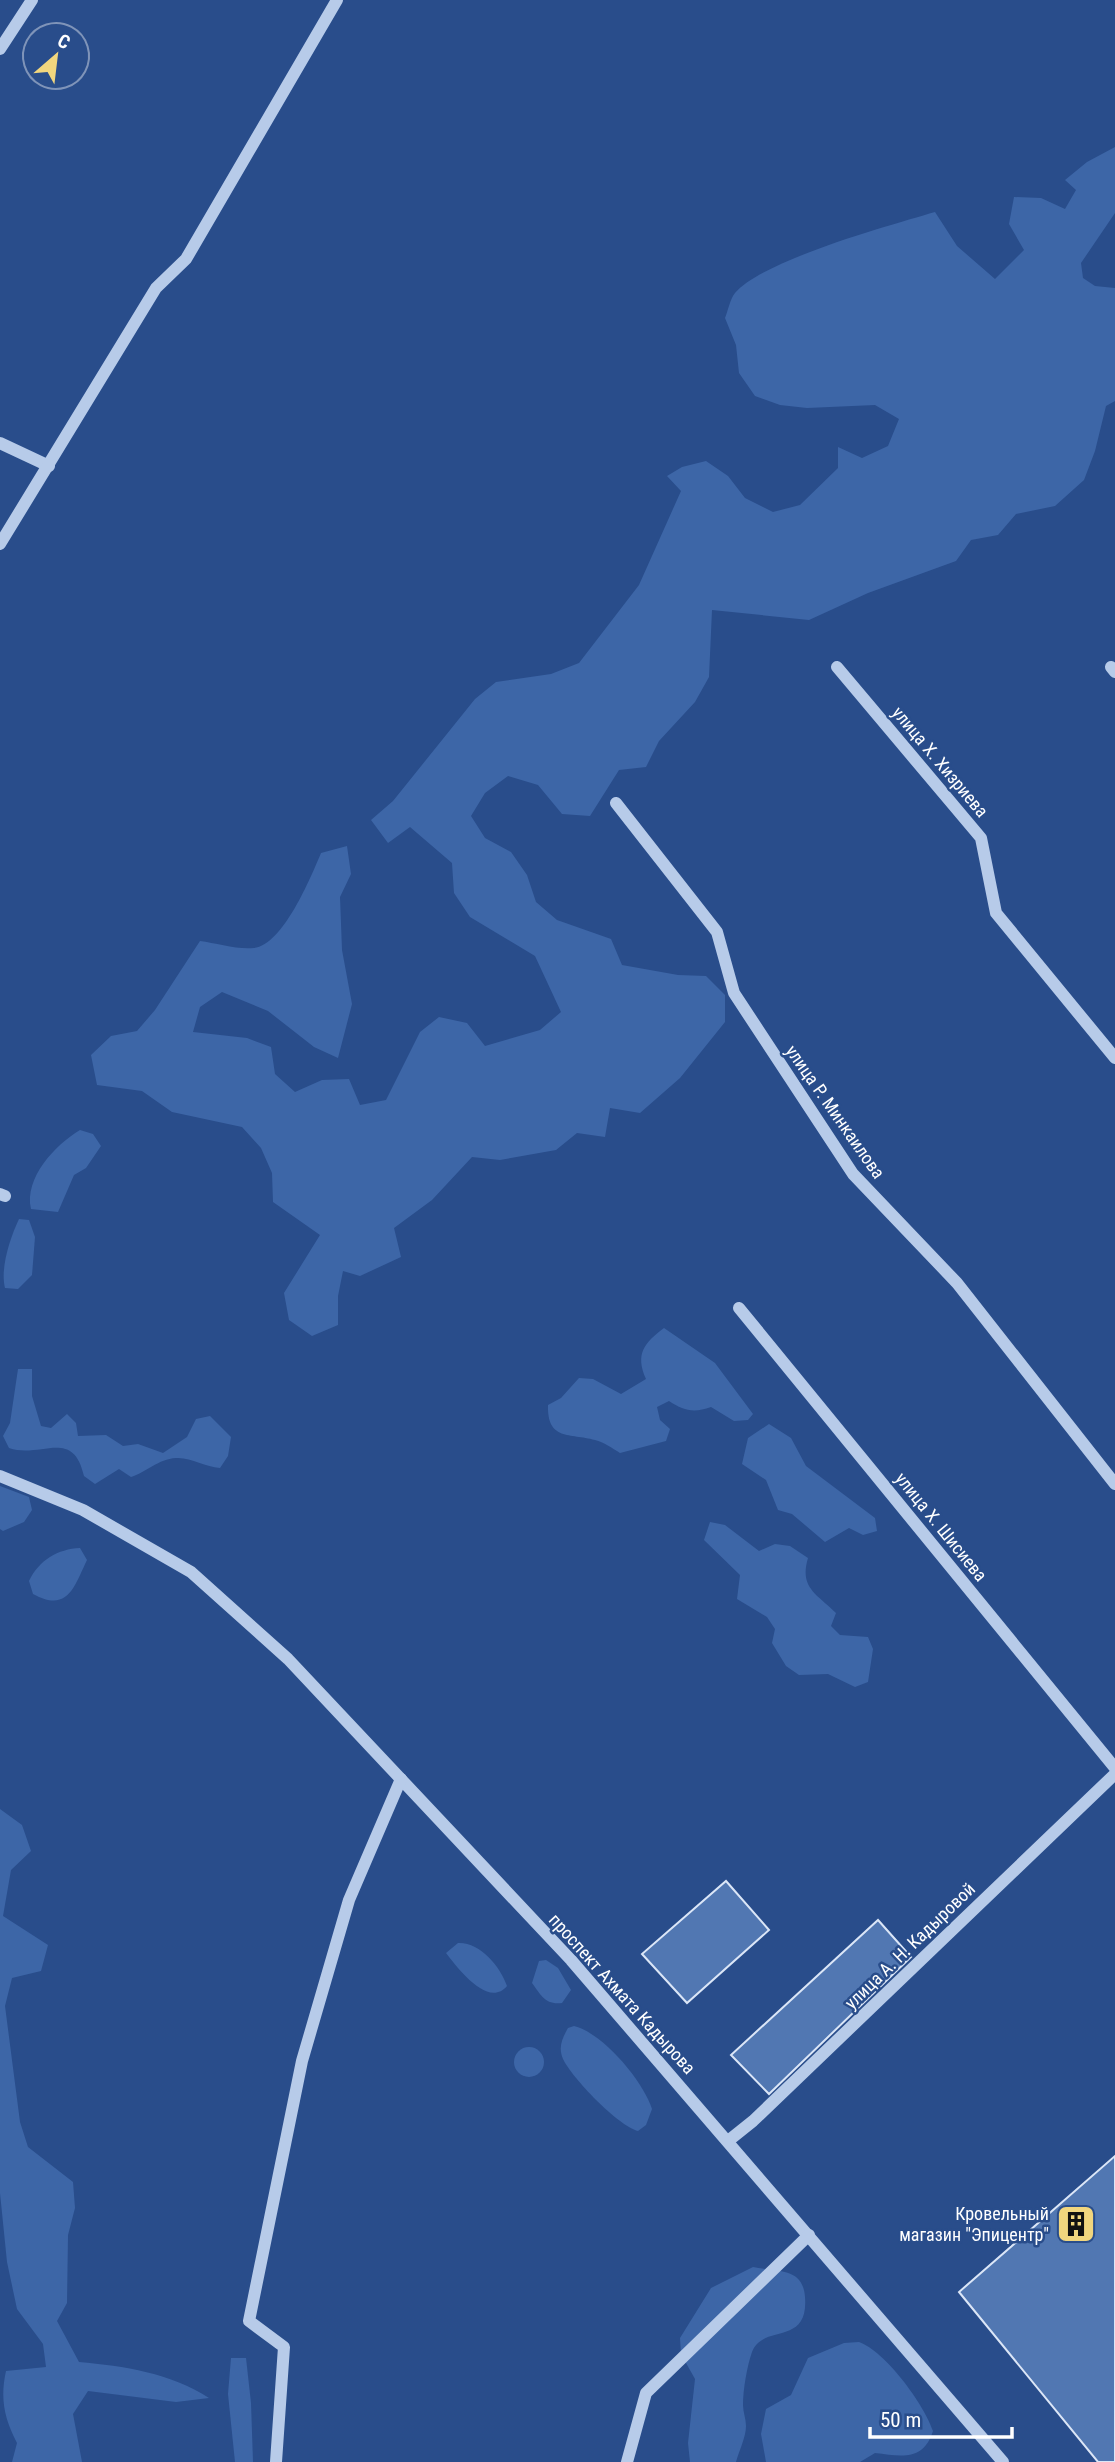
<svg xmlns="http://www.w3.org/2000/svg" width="1115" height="2462" viewBox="0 0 1115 2462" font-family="'Roboto Condensed',sans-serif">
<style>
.green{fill:#3d66a7}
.building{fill:#5177b2;stroke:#dbe6f7;stroke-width:2}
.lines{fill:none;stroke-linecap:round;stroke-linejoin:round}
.minor{stroke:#b7cbe9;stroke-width:12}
.labels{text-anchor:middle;stroke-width:5;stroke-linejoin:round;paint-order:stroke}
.street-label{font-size:18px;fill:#fff;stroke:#294d8b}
.poi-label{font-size:18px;fill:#fff;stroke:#294d8b;text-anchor:end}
</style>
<rect width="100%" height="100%" fill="#294d8b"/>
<g class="green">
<path d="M1115,147V213L1081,263L1083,278L1095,286L1115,288V401L1106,406L1095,451L1084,480L1055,506L1016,514L998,535L971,540L956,561L868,593L809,620L712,610L709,677L695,702L659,741L646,767L619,770L590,816L562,814L538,785L508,776L485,793L471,816L485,838L511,852L527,875L536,902L557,920L611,939L622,965L678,975L706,976L725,995V1022L680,1078L640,1113L610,1108L605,1137L577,1133L556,1150L500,1160L472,1157L432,1200L394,1228L401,1257L360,1276L343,1271L338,1296V1325L312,1336L289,1320L284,1293L320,1235L273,1202L272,1173L261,1148L242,1127L172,1112L142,1091L97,1085L91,1055L111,1036L137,1031L155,1010L200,941C216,943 238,950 254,948C283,945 311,877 321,853L347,846L351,874L340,897L342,950L352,1004L338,1058L314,1047L268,1011L222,992L200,1007L193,1032L247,1038L271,1047L275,1074L295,1092L322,1080L349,1079L360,1105L386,1100L420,1032L439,1017L467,1023L485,1046L540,1030L561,1012L535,956L470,917L454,893L452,863L410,827L388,843L371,820L393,801L475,699L496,682L551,674L579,663L639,585L681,491L667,476L682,467L706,461L728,476L745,498L773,512L800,505L838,468V447L862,458L888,446L899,419L875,405L807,408L780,405L755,396L739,373L736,345L725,318C728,311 730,299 735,293C763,260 891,225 935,212L957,246L995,279L1024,250L1009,224L1014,197L1041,198L1065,209L1076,190L1065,180L1087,162Z"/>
<path d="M80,1130L93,1134L101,1146L86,1168L74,1175L58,1212L31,1209C24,1178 55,1145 80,1130Z"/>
<path d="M19,1219L29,1220L35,1237L32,1275L18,1289L5,1288C0,1268 10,1238 19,1219Z"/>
<path d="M664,1328L715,1363L753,1414L748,1420L734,1421L711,1407C694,1413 684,1411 669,1401L657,1407L660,1420L670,1429L666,1441L620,1453C612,1448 604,1442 595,1440C570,1433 547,1441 548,1405L561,1398L579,1378L593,1379L621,1394L646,1379C635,1354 644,1343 664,1328Z"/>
<path d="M18,1369H32V1396L41,1426L51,1428L67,1414L76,1423L78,1436L106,1435L123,1446L138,1444L163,1453L187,1437L196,1419L210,1416L231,1437L228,1456L220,1468C205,1467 191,1457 176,1458C158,1459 147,1472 131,1477L119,1469L95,1484L84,1476C73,1427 41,1459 9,1448L3,1436L10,1423Z"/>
<path d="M769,1424L791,1438L806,1466L875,1518L877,1531L863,1535L849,1528L825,1542L792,1514L778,1510L766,1480L742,1464L748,1438Z"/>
<path d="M0,1486L29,1497L32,1510L24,1522L3,1531L0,1529Z"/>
<path d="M710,1522L725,1525L759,1551L775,1544L790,1546L808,1558C799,1588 817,1594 836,1613L831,1626L840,1635L868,1637L873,1649L868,1682L855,1687L828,1674L799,1675L786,1666L772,1643L775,1629L767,1617L737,1599L740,1575L704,1540Z"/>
<path d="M80,1548L87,1560C74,1587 68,1613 33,1594L29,1581C39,1560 58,1549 80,1548Z"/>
<path d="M0,1809L22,1825L31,1851L11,1870L3,1916L48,1945L41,1971L12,1978L5,2006L20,2122L28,2147L73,2182L75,2208L68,2235L67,2303L57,2321L79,2362C124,2366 171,2373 209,2398L176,2402L88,2391L73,2414L82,2462H12L17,2443C4,2418 0,2398 6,2371L46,2367L43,2344L17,2309L7,2262L0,2193Z"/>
<path d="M458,1943C480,1942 500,1966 507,1986C488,2009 457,1967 446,1953Z"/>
<path d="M546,1960L558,1968L571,1990L562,2003C545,2005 541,1995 532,1983L539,1961Z"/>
<path d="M574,2026C603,2033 643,2081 652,2109L646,2125L638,2131C618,2126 572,2078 563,2059C558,2047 562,2039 568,2028Z"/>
<circle cx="529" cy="2062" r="15"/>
<path d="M753,2267C777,2272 803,2267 805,2297C809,2347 763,2323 752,2352C747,2366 743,2390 743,2405C743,2412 746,2419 746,2426C746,2437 739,2451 736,2462H690L688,2443L695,2379L681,2354L680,2338L711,2288Z"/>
<path d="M859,2342C885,2351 924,2404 933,2431C923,2462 901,2456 875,2453L860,2462H766L761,2434L766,2409L791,2395L808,2358L844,2343Z"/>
<path d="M231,2358H246L251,2403L253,2462H235L228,2394Z"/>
</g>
<g class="building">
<path d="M726,1881L769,1930L687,2003L642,1954Z"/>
<path d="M878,1920L911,1957L769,2094L731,2055Z"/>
<path d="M1115,2156V2462H1098L959,2292Z"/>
</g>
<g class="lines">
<g class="minor">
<path d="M0,49L32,0"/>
<path d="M0,443L49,466"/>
<path d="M0,544L156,288L186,259L337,0"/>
<path d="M837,667L981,838L996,913L1115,1058"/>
<path d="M1111,667L1115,672"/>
<path d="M616,803L717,932L734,993L853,1174L957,1283L1115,1484"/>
<path d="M0,1194L5,1196"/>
<path d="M739,1308L1115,1768"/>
<path d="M0,1476L83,1510L191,1572L288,1659L571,1960L1003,2462"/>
<path d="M728,2141L753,2121L1115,1774"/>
<path d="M276,2462L284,2347L249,2321L302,2061L349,1900L401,1779"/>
<path d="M627,2462L646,2393L809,2235"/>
</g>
</g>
<defs>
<g id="building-square" transform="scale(2.0125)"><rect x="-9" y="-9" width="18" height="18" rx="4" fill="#f1d67e" stroke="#294d8b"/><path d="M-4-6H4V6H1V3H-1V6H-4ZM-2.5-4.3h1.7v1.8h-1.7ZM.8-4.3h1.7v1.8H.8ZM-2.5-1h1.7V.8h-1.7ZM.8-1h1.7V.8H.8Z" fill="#111"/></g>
</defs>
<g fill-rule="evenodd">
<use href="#building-square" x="1076" y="2224"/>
</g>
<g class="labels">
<g class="street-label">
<text transform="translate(940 762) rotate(50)" y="6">улица Х. Хизриева</text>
<text transform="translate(835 1112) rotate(55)" y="6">улица Р. Минкаилова</text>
<text transform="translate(941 1527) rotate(51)" y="6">улица Х. Шисиева</text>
<text transform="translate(910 1946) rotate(-44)" y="6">улица А. Н. Кадыровой</text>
<text transform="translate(622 1994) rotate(48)" y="6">проспект Ахмата Кадырова</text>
</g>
<g class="poi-label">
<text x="1049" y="2220">Кровельный<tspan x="1049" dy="21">магазин "Эпицентр"</tspan></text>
</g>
</g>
<g transform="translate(56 56) rotate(28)"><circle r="33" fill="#294d8b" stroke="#7f94b9" stroke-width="2"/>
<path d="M0-5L12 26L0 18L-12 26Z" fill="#f1d67e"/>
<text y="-10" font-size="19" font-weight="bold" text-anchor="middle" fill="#ffffff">С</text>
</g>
<path d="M870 2427v10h142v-10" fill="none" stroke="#ffffff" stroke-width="3.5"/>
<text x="880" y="2427" font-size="21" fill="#ffffff" stroke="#294d8b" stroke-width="5" paint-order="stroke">50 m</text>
</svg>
